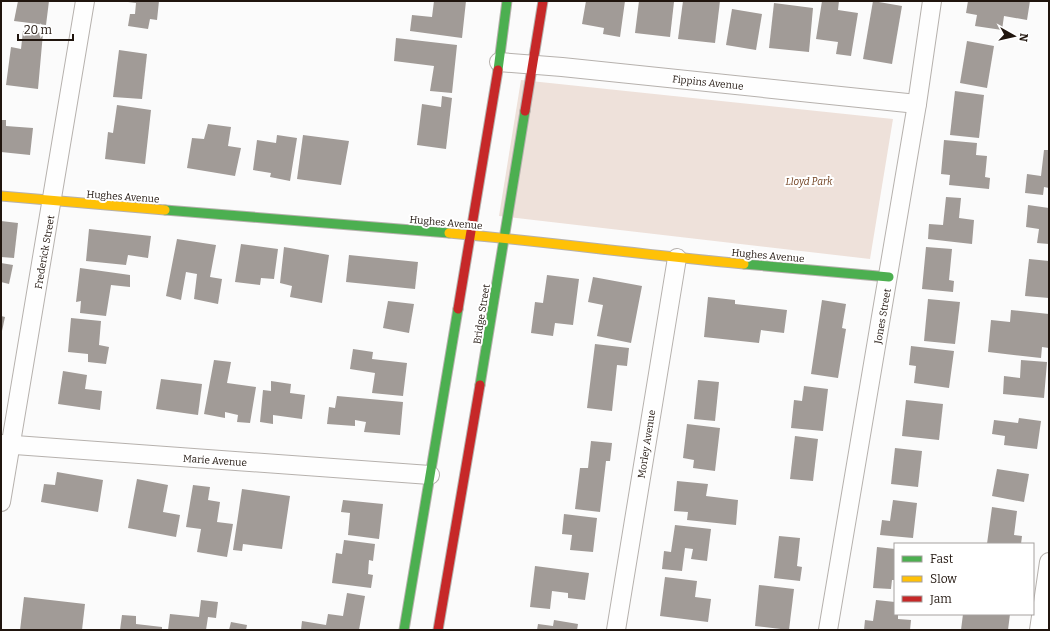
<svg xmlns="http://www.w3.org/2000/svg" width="1050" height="631" viewBox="0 0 1050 631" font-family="Bitter,serif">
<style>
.green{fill:#eee1da}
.building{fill:#a19b97}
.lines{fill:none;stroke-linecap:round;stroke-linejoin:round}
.street-casing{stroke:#b6b1ad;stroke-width:20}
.fast-casing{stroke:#b6b1ad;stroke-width:11}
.slow-casing{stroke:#b6b1ad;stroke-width:11}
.jam-casing{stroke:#b6b1ad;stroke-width:11}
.street{stroke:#fefefe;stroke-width:18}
.fast{stroke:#4caf50;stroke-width:9}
.slow{stroke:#ffc107;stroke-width:9}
.jam{stroke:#c62828;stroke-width:9}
.labels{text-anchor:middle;stroke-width:4;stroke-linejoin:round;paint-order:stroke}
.street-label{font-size:10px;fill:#20150e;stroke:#fff}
.park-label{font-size:10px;font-style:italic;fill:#6f3e1c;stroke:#fff}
</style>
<rect width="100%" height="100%" fill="#fbfbfb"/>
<path class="green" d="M521,80L893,119L870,259L499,216Z"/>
<g class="building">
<path d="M18,1H49L46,25L14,21Z"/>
<path d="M128,1H159L157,20L150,19L148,29L128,26L130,14H135L136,3L128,2Z"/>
<path d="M434,1H466L462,38L410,31L412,15L432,17Z"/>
<path d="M586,1H625L620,37L603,34L604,28L582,24Z"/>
<path d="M639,1H663L674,2L670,37L635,33Z"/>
<path d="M683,1H720L715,43L678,39Z"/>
<path d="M822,1H839L838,10L858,13L851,56L836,54L838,42L816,39Z"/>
<path d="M873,1L902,6L892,64L863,59Z"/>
<path d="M968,1H1030L1027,20L1004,16L1002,30L975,26L977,15L966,13Z"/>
<path d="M774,3L813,8L809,52L769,48Z"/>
<path d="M732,9L762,14L756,50L726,45Z"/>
<path d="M23,31L43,33L38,89L6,85L11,47L21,49Z"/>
<path d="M396,38L457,45L452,93L430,91L434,66L394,61Z"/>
<path d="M967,41L994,46L987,88L960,83Z"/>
<path d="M119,50L147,54L142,99L113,97Z"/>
<path d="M955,91L984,95L979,138L950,135Z"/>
<path d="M442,96L452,98L446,149L417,145L422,104L441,107Z"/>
<path d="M117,105L151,110L145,164L105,159L108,132L113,133Z"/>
<path d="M1,120H6V126L33,128L30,155L1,152Z"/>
<path d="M208,124L231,127L228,146L241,148L235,176L187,168L192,138L204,139Z"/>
<path d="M277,135L297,138L290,181L270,177L271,173L253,170L257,140L276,143Z"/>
<path d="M303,135L349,141L341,185L297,179Z"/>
<path d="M944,140L977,143L976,155L987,156L985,177L990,178L989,189L949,185L950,175L941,174Z"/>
<path d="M1044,150H1049V188L1044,187L1043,195L1025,193L1027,174L1041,176Z"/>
<path d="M946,197L961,198L959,218L974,220L972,244L928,239L929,224L943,225Z"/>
<path d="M1028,205L1049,208V244L1037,243L1039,229L1026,227Z"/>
<path d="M1,221L18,223L14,258L1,257Z"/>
<path d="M89,229L151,236L148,258L128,255L126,265L86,261Z"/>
<path d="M177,239L216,245L210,277L222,279L218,304L194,299L197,274L186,272L181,300L166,296Z"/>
<path d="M241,244L278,249L274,279L261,278L260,285L235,282Z"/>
<path d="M284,247L329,255L322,303L290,297L292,286L280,283Z"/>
<path d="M926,247L952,249L949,280L954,281L953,292L922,289Z"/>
<path d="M349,255L418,262L415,289L346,282Z"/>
<path d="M1029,259L1049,261V298L1025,296Z"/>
<path d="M1,263L13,265L9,284L1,282Z"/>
<path d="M80,268L130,275V287L111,285L106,316L80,313L81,301L76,302Z"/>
<path d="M547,275L579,279L573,325L555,323L553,336L531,333L535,302L543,303Z"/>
<path d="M593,277L642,286L631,343L597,336L603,305L588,302Z"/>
<path d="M708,297L735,300V304L787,310L784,333L761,330L759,343L704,337Z"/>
<path d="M928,299L960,302L955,344L924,341Z"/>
<path d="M822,300L846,304L842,328L846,329L838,378L811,374Z"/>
<path d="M388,301L414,304L409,333L383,328Z"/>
<path d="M1011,310L1049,314V348L1042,347L1041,358L988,352L991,320L1010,322Z"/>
<path d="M1,316L5,317L2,331H1Z"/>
<path d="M71,318L101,321L99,345L109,347L106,364L88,362V354L68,352Z"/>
<path d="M595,344L629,348L627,366L617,365L612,411L587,408Z"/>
<path d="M911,346L954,351L949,388L914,383L916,366L909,365Z"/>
<path d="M353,349L373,352L372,359L407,363L403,396L372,393L375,373L350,369Z"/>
<path d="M214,360L231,362L227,383L256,387L250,423L237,422L238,415L225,412V418L204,414Z"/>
<path d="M1021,360L1047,362L1044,398L1003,394L1004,376L1020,378Z"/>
<path d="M63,371L87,375L85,389L102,391L100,410L58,404Z"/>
<path d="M161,379L202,384L198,415L156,409Z"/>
<path d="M698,380L719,382L715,421L694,419Z"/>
<path d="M271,381L291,384L290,393L305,395L302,419L273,415V424L260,422L263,390L271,391Z"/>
<path d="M804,386L828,389L823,431L791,428L794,400L802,401Z"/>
<path d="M337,396L403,402L400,435L364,432L366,422L355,420V426L327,424L329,407L335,408Z"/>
<path d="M906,400L943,404L939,440L902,436Z"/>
<path d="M1019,418L1041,421L1037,449L1004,445L1005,436L992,434L994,420L1018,423Z"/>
<path d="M687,424L720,428L715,471L693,468L694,460L683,458Z"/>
<path d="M795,436L818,439L813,481L790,479Z"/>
<path d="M591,441L612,443L610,461H606L600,512L575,509L580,468H588Z"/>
<path d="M895,448L922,451L918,487L891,484Z"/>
<path d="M997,469L1029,474L1024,502L992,496Z"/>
<path d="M57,472L103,480L98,512L41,502L44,484L55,485Z"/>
<path d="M137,479L168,485L163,512L180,515L176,537L128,528Z"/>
<path d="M677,481L708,484L706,496L738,500L736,525L687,520L688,512L674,511Z"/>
<path d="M193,485L210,487L208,500L220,502L217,522L233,524L227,557L197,552L201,529L186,527Z"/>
<path d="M242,489L290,496L282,549L243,544L242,551L233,550Z"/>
<path d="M343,500L383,504L379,539L348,535L350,513L341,512Z"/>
<path d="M893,500L917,503L913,538L880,535L882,520L890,521Z"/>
<path d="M992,507L1017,511L1014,535L1022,536L1021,544H987Z"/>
<path d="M564,514L597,518L593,552L570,550L572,535L562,534Z"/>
<path d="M675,525L711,529L707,561L691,559L693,549L685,548L682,571L662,569L664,551L671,552Z"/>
<path d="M779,536L800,538L797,566L802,567L800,581L774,578Z"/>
<path d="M344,540L375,544L373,561L369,560L368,574L373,575L371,588L332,583L336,553L342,554Z"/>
<path d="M877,547L895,549V580H892L891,589L873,588Z"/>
<path d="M535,566L589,573L585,600L568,598V593L552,591L550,609L530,607Z"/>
<path d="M665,577L697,581L695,597L711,599L708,622L660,616Z"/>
<path d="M759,585L794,589L789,630L755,626Z"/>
<path d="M347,593L365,596L359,630H301L302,621L326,625L328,614L343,616Z"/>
<path d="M24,597L85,604L82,630H20Z"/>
<path d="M201,600L218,602L216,618L208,617L206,630H168L170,614L199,617Z"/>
<path d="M876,600L895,602V614H898V619L911,620L910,630H864L865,620L873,621Z"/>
<path d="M963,614H1010L1008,630L992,629V630H961Z"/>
<path d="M122,615L136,616V624L162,627V630H120Z"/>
<path d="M554,620L578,624L577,630H537L538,624L553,626Z"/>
<path d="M231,622L247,625L246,630H229Z"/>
</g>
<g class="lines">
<g class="street-casing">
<g id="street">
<path d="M499,62L562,67L917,104"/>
<path d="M1,444L430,475"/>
<path d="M1,502L85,1"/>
<path d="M616,630L677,258"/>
<path d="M828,630L917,104L932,1"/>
<path d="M1039,630L1049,562"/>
</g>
</g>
<g class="fast-casing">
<g id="fast">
<path d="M498,70L507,1"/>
<path d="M165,210L449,233"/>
<path d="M744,264L889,277"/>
<path d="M480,385L525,111"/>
<path d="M404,630L458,309"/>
</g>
</g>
<g class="slow-casing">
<g id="slow">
<path d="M1,196L165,210"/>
<path d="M449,233C548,242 646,255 744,264"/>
</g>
</g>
<g class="jam-casing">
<g id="jam">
<path d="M525,111L543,1"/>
<path d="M458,309L498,70"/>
<path d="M438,630L480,385"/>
</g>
</g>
<use href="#street" class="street"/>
<use href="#fast" class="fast"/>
<use href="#slow" class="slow"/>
<use href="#jam" class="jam"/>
</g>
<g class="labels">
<g class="street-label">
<text transform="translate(708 82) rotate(6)" y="4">Fippins Avenue</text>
<text transform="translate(123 196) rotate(4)" y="4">Hughes Avenue</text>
<text transform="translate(446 222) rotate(5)" y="4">Hughes Avenue</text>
<text transform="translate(44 252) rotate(-80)" y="4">Frederick Street</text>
<text transform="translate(768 255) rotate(5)" y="4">Hughes Avenue</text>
<text transform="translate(481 314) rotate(-81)" y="4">Bridge Street</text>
<text transform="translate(882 316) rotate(-80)" y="4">Jones Street</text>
<text transform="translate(646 444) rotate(-81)" y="4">Morley Avenue</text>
<text transform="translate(215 460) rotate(4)" y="4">Marie Avenue</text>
</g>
<g class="park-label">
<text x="809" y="185">Lloyd Park</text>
</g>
</g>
<rect width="1050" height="631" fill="none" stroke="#20150e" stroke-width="4"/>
<rect x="894" y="543" width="140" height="72" fill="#ffffff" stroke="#a6a19f"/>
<rect x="902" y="556" width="20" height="6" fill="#4caf50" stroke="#a6a19f"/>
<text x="930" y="563" font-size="12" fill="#20150e">Fast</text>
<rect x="902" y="576" width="20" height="6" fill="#ffc107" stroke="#a6a19f"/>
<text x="930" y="583" font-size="12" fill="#20150e">Slow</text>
<rect x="902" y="596" width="20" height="6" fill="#c62828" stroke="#a6a19f"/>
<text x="930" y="603" font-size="12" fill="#20150e">Jam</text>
<g transform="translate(1014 36) rotate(98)" stroke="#ffffff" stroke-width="3" paint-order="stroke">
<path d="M0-3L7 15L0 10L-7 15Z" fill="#20150e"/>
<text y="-6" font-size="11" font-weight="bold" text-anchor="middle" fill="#20150e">N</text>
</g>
<path d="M18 34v6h55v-6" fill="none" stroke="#20150e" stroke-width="2"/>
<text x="24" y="34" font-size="12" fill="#20150e" stroke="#ffffff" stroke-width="3" paint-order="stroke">20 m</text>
</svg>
